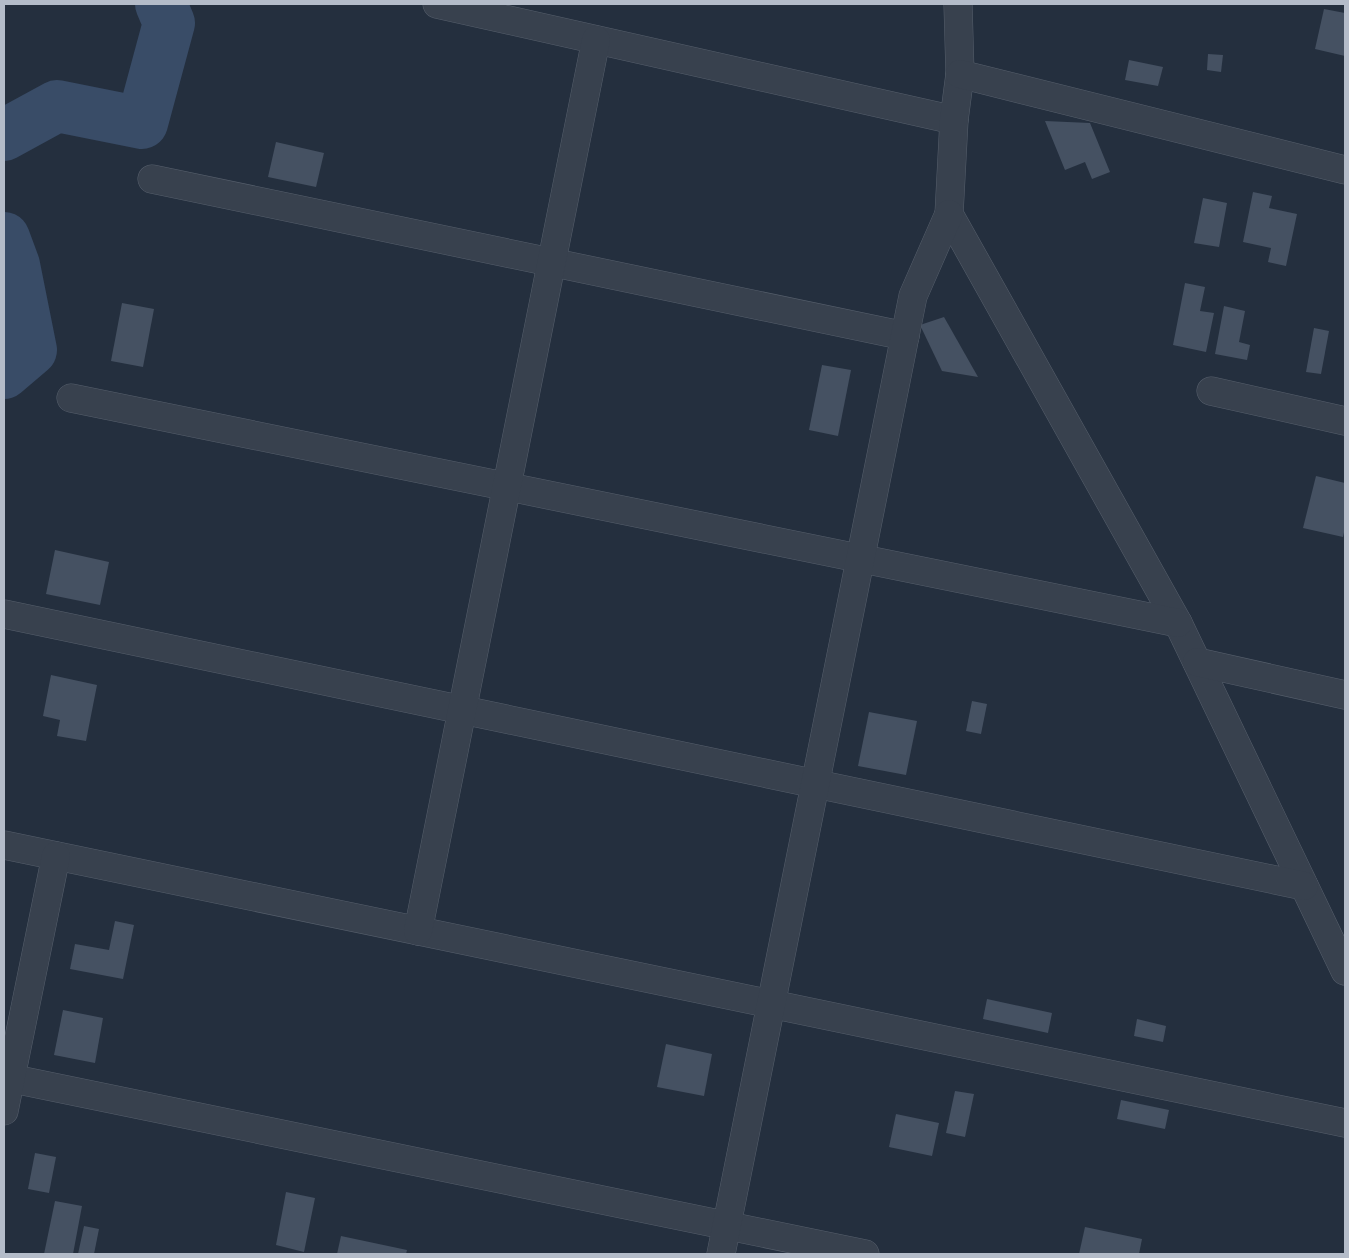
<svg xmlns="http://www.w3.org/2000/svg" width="1349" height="1258" viewBox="0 0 1349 1258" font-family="Commissioner,sans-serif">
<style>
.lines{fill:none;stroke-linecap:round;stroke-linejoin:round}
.river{stroke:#394c67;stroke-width:52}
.building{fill:#455162}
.minor-casing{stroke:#565f6c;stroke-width:29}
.minor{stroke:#38414e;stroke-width:28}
</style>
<rect width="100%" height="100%" fill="#242f3e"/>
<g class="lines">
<g class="river">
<path d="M4,135L57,106L142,123L169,23L161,4"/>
<path d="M4,238L14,265L31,350L4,373"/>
</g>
</g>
<g class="building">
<path d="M1324,9L1345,13V56L1315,49Z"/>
<path d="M1208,54L1223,55L1221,72L1207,70Z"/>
<path d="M1129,60L1163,67L1158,86L1125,80Z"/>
<path d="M1045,121L1090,123L1110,172L1092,179L1085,162L1065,170Z"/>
<path d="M276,142L324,153L316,187L268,177Z"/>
<path d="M1253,192L1272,196L1269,208L1297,214L1286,266L1268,262L1271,248L1243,242Z"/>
<path d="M1203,198L1227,203L1219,247L1194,243Z"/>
<path d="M1185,283L1205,287L1200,311L1214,313L1206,352L1173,345Z"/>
<path d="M122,303L154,309L143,367L111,361Z"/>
<path d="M1224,306L1245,311L1239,342L1250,345L1247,360L1215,354Z"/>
<path d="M944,317L978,377L942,371L920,325Z"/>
<path d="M1314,328L1329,331L1321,374L1306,372Z"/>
<path d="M822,365L851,370L838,436L809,430Z"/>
<path d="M1316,476L1345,483V528L1343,537L1303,528Z"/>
<path d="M55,550L109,562L100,605L46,594Z"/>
<path d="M51,675L97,685L86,741L57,736L60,720L43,716Z"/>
<path d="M972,701L987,704L981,734L966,731Z"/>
<path d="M869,712L917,721L906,775L858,766Z"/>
<path d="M115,921L134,925L123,979L70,969L75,944L109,950Z"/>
<path d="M987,999L1052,1013L1048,1033L983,1019Z"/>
<path d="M63,1010L103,1018L95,1063L54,1055Z"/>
<path d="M1137,1019L1166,1026L1163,1042L1134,1036Z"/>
<path d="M666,1044L712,1054L704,1096L657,1087Z"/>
<path d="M955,1091L974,1094L965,1137L946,1133Z"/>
<path d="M1121,1100L1169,1110L1165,1129L1117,1119Z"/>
<path d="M896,1114L939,1123L932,1156L889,1147Z"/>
<path d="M35,1153L56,1157L49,1193L28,1189Z"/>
<path d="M286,1192L315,1198L304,1252L276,1245Z"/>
<path d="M55,1201L82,1206L73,1254H44Z"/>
<path d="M84,1226L99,1229L94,1254H78Z"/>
<path d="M1085,1227L1142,1239L1139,1254H1079Z"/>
<path d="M341,1236L407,1250L406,1254H337Z"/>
</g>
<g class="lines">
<g class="minor-casing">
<g id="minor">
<path d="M437,4L954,120"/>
<path d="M958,4L960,74L954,120L949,214L1178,623L1345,971"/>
<path d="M960,74L1345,170"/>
<path d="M152,179L905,336"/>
<path d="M1211,391L1345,421"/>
<path d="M71,398L1178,623"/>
<path d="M4,614L1304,886"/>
<path d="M1197,662L1345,695"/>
<path d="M4,845L1345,1123"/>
<path d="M418,931L596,40"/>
<path d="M4,1077L865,1254"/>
<path d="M4,1111L56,856"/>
<path d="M721,1254L913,296L949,214"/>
</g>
</g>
<use href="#minor" class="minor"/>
</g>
<rect width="1349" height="1258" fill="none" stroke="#b4bcc9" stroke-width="10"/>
</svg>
